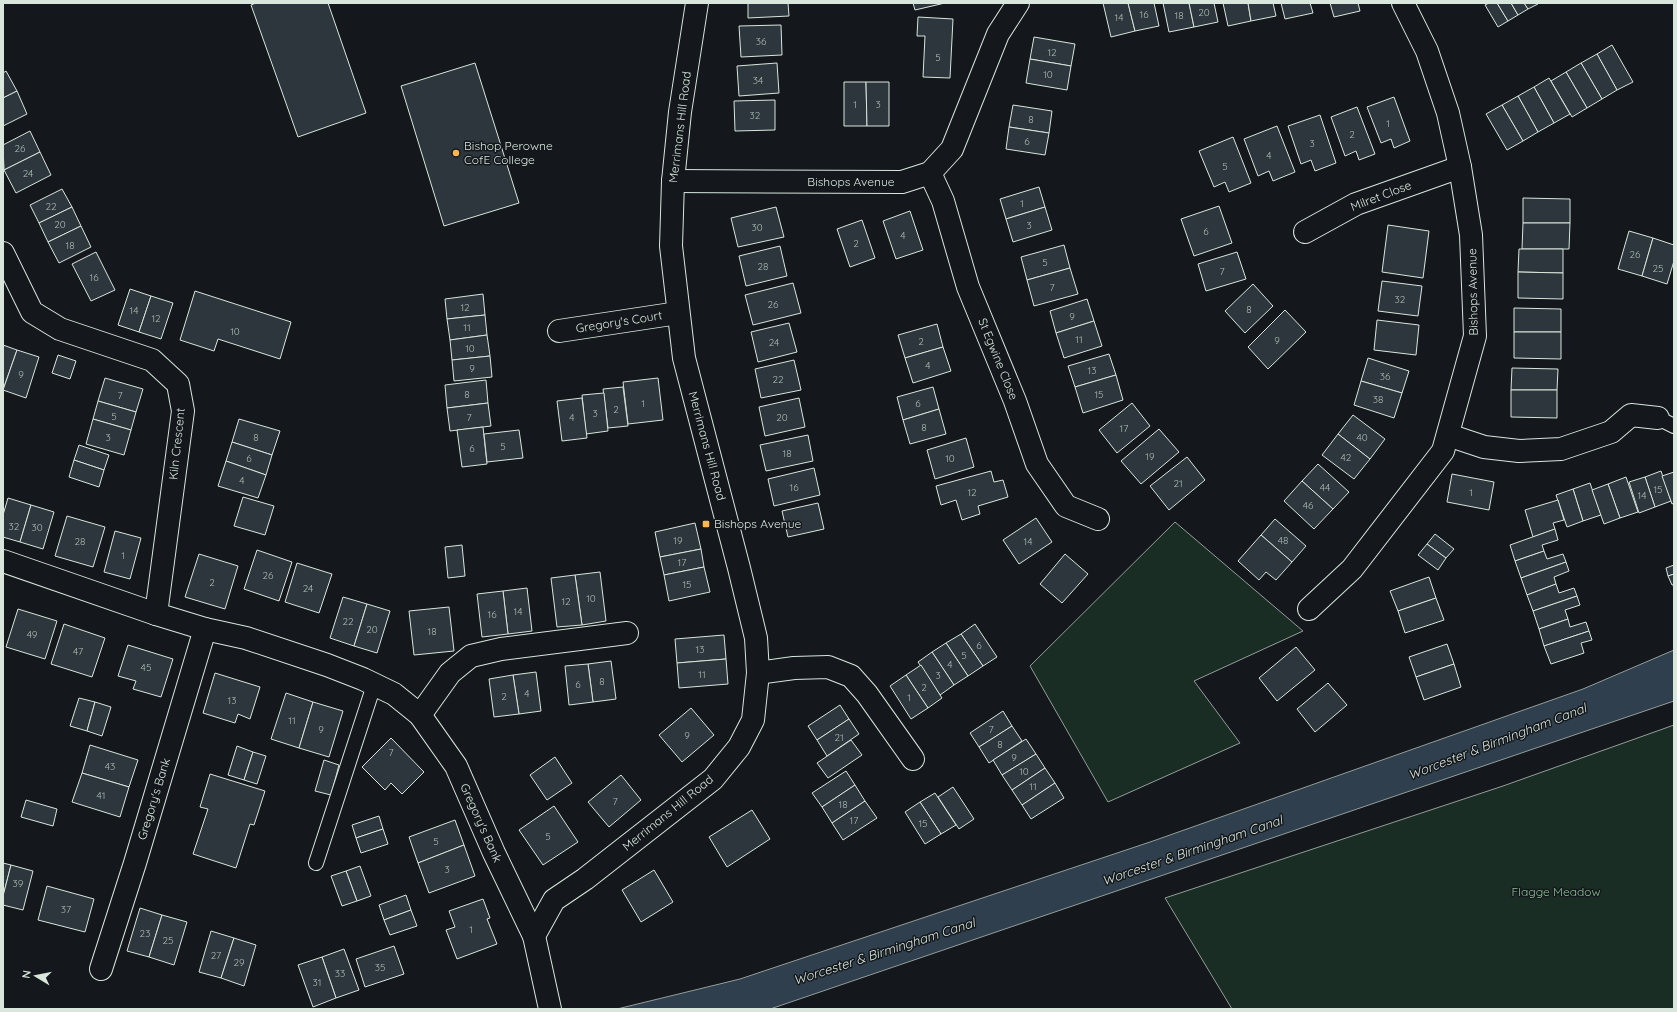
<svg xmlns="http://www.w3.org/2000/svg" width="1677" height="1012" viewBox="0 0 1677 1012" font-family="Quicksand,sans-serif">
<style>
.green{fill:#1a2d24;stroke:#939e99}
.water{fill:#2f3f4d;stroke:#939e99}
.building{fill:#2c363c;stroke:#d8e6dc}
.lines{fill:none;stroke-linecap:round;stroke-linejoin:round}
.lane-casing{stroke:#d8e6dc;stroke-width:16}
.street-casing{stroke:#d8e6dc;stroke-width:24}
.lane{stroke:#14181c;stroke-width:14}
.street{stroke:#14181c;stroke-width:22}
.poi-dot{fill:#ffb74d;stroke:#14181c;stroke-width:1.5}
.labels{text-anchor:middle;stroke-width:3;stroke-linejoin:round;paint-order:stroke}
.number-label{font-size:10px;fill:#adbab4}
.street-label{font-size:12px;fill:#d8e6dc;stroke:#14181c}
.poi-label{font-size:12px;fill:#d8e6dc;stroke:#14181c;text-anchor:start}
.park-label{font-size:12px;fill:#8ac095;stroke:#14181c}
.water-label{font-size:13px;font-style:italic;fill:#d8e6dc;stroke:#14181c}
</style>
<rect width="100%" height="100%" fill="#14181c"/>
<g class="green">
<path d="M1175,522L1303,631L1194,681L1240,743L1108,802L1030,666Z"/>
<path d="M1674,725V1009H1232L1165,898L1503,786Z"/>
</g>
<path class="water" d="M1674,650V701L779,1006L770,1009H617L740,979L1153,841L1583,689Z"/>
<g class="building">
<path d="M256,3H328L366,113L298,137L251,5Z"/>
<path d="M748,3H788L789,16L748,18Z"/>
<path d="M913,3H945L915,10Z"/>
<path d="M1103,3H1128L1135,31L1111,37Z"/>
<path d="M1128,3H1154L1159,26L1135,31Z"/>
<path d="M1163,3H1189L1194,27L1169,32Z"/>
<path d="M1189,3H1214L1218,22L1194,27Z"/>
<path d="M1223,3H1248L1251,21L1228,26Z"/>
<path d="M1248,3H1273L1276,16L1251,21Z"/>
<path d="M1281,3H1310L1313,13L1285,19Z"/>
<path d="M1330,3H1358L1360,11L1334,17Z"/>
<path d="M1489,3H1497L1508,21L1498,27L1485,5Z"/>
<path d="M1497,3H1511L1518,15L1508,21Z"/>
<path d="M1511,3H1524L1528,9L1518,15Z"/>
<path d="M1524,3H1538V4L1528,9Z"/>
<path d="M918,17L953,19L950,78L923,77L925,36H917Z"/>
<path d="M781,25L782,55L741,57L739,26Z"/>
<path d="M1034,37L1075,44L1071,66L1030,59Z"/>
<path d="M1612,45L1633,82L1617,90L1597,54Z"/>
<path d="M1597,54L1617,90L1602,99L1581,63Z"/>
<path d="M1030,59L1071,66L1067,90L1026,83Z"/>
<path d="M475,63L519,203L444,226L401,86Z"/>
<path d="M777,63L779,93L739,96L737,66Z"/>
<path d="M1581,63L1602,99L1587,108L1566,72Z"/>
<path d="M6,71L17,91L3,98V73Z"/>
<path d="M1566,72L1587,108L1572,117L1551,81Z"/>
<path d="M1549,78L1570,114L1554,123L1534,87Z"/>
<path d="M844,82H866L867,126H844Z"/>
<path d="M866,82H889V126H867Z"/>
<path d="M1534,87L1554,123L1538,132L1518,96Z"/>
<path d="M17,91L27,114L3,126V98Z"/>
<path d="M1518,96L1538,132L1523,141L1502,105Z"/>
<path d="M1394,97L1410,141L1394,148L1391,139L1381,143L1367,107Z"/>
<path d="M775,100V130L735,131L734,101Z"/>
<path d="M1013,105L1052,111L1049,133L1009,127Z"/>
<path d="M1502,105L1523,141L1507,150L1486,114Z"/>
<path d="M1357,107L1375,154L1359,160L1356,151L1345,156L1331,117Z"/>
<path d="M1320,115L1336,163L1315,171L1311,160L1301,164L1288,126Z"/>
<path d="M1277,126L1295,172L1273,181L1269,171L1258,176L1244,139Z"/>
<path d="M1009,127L1049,133L1045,155L1006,149Z"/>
<path d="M30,131L40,152L4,170L3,145Z"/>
<path d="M1233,137L1251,183L1229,192L1225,182L1214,187L1199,151Z"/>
<path d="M40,152L51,175L16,193L4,170Z"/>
<path d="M1039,187L1045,207L1006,219L1000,199Z"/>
<path d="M62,189L72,207L39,223L30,205Z"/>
<path d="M1523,198L1570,199V223H1523Z"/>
<path d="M1219,206L1232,243L1194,256L1181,219Z"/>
<path d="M72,207L81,226L48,242L39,223Z"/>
<path d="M776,207L784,237L738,247L731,218Z"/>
<path d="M1045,207L1052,230L1013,242L1006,219Z"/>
<path d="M910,211L923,250L896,259L883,221Z"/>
<path d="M862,220L875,258L850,267L837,229Z"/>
<path d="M1523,223H1570L1569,249H1522Z"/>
<path d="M1388,225L1429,231L1423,278L1382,272Z"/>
<path d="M81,226L91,247L59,263L48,242Z"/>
<path d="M1629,231L1653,238L1642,276L1618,269Z"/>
<path d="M1653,238L1674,245V261L1667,284L1642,276Z"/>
<path d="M1064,245L1070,268L1027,280L1021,257Z"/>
<path d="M780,246L787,276L746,286L739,256Z"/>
<path d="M1519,249H1563V273L1518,272Z"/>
<path d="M96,252L115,290L91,301L72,264Z"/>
<path d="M1237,252L1246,279L1206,291L1198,264Z"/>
<path d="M1070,268L1078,294L1034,306L1027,280Z"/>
<path d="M1518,272L1563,273V299L1518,298Z"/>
<path d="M1382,281L1422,286L1418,316L1378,311Z"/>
<path d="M793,283L801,313L753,325L745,295Z"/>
<path d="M1253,284L1273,306L1245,333L1225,311Z"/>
<path d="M130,289L151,296L139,332L118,325Z"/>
<path d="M195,291L291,322L280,359L218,339L214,351L180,340Z"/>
<path d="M483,294L485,315L447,319L445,299Z"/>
<path d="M151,296L173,303L161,339L139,332Z"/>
<path d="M1087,299L1094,321L1056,333L1050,311Z"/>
<path d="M1514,308L1561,309V332H1514Z"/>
<path d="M1285,310L1306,332L1268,369L1248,347Z"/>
<path d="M485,315L487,335L450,340L447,319Z"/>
<path d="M1377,320L1419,325L1416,355L1374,350Z"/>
<path d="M1094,321L1102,346L1064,358L1056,333Z"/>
<path d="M789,323L797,352L758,362L751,332Z"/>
<path d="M937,324L943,347L905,358L898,335Z"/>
<path d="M1514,332H1561V359L1514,358Z"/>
<path d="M487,335L490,356L452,360L450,340Z"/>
<path d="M3,345L17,350L3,390Z"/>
<path d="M943,347L951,371L913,383L905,358Z"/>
<path d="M17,350L39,357L26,398L3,390Z"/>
<path d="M1109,354L1116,375L1075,387L1068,366Z"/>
<path d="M58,355L76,361L70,379L52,373Z"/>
<path d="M490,356L492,377L454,381L452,360Z"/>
<path d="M1368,358L1409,371L1402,393L1361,381Z"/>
<path d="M794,360L801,390L761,398L755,369Z"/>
<path d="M1512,368L1558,369L1557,390H1511Z"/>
<path d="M1116,375L1123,400L1083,413L1075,387Z"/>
<path d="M105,378L143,389L136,412L98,401Z"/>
<path d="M658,378L663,420L628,424L623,382Z"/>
<path d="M486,380L488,403L447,408L445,385Z"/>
<path d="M1361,381L1402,393L1394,418L1354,405Z"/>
<path d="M623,387L628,426L608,428L603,389Z"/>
<path d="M933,387L939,409L903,420L897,397Z"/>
<path d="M1511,390H1557V418L1511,417Z"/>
<path d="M604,393L608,431L586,434L582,395Z"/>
<path d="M582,398L587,438L562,441L557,401Z"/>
<path d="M799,398L805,427L765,436L759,407Z"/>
<path d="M98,401L136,412L131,430L93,419Z"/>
<path d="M488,403L491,426L450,431L447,408Z"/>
<path d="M1132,403L1150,426L1117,453L1099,430Z"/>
<path d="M939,409L946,434L910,444L903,420Z"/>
<path d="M1353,415L1385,439L1370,459L1338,434Z"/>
<path d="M93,419L131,430L124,455L86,444Z"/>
<path d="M239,419L280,431L272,455L232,442Z"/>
<path d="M483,427L487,464L462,467L457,430Z"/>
<path d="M1159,429L1179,452L1141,484L1121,461Z"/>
<path d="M519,430L523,458L487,462L484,434Z"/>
<path d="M1338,434L1370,459L1354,479L1322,455Z"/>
<path d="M808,435L813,461L766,471L760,445Z"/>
<path d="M966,438L974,467L935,479L927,450Z"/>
<path d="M232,442L272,455L266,475L226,461Z"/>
<path d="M79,445L109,455L104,470L74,460Z"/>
<path d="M1187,457L1205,480L1169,510L1150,486Z"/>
<path d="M74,460L104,470L99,487L69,477Z"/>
<path d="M226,461L266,475L258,498L218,486Z"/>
<path d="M1318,464L1349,492L1333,509L1302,481Z"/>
<path d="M814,468L820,495L774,506L768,479Z"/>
<path d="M991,471L994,482L1003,480L1008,497L978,506L980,514L962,520L956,500L941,505L936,486Z"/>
<path d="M1661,471L1671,501L1655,507L1645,477Z"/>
<path d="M1674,472V503L1672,504L1662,476Z"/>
<path d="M1452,474L1494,482L1489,510L1447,502Z"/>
<path d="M1626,477L1638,512L1620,518L1608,484Z"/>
<path d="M1645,477L1655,507L1639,513L1629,482Z"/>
<path d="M1302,481L1333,509L1314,529L1284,501Z"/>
<path d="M1590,483L1601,515L1583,521L1573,489Z"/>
<path d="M1608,484L1620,518L1604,524L1592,490Z"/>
<path d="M1573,489L1583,521L1567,527L1556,495Z"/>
<path d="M243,497L274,506L265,535L234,526Z"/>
<path d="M8,498L31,505L20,542L3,537V515Z"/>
<path d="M1558,500L1564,520L1553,523L1555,529L1533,537L1525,510Z"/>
<path d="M818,503L824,529L788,537L782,511Z"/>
<path d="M31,505L54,512L43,549L20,542Z"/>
<path d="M67,516L105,527L93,567L55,556Z"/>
<path d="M1036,518L1052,542L1019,564L1003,540Z"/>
<path d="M1275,519L1306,546L1292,562L1261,535Z"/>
<path d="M695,523L701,549L660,557L655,532Z"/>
<path d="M1555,529L1558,540L1542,545L1544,551L1515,561L1510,545Z"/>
<path d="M115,531L141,538L130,579L104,572Z"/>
<path d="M1435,534L1454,549L1446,558L1427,544Z"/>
<path d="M1261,535L1292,562L1276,580L1266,572L1259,580L1238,561Z"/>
<path d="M1427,544L1446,558L1438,570L1418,555Z"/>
<path d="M462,545L465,576L448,578L445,547Z"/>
<path d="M701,549L704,567L664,575L660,557Z"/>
<path d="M257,550L292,562L279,601L244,589Z"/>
<path d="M1544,551L1547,559L1563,554L1566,562L1521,578L1515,561Z"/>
<path d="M199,554L238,566L225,609L185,597Z"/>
<path d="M1065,554L1088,574L1062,603L1040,584Z"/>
<path d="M1566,562L1569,571L1554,577L1556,584L1527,595L1521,578Z"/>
<path d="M297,563L332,574L319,613L285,602Z"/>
<path d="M1674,565V574L1668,576L1666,568Z"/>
<path d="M704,567L710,592L669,601L664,575Z"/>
<path d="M600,572L606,621L582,625L575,575Z"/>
<path d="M1674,574V585H1672L1668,576Z"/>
<path d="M575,575L582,625L557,627L551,578Z"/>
<path d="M1429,577L1436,598L1398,611L1390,591Z"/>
<path d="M1556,584L1559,593L1574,588L1577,596L1533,611L1527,595Z"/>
<path d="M527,588L532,631L508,634L503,591Z"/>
<path d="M503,591L508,634L482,637L477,594Z"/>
<path d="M1577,596L1580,605L1565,610L1568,619L1539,629L1533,611Z"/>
<path d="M343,597L367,604L354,646L330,638Z"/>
<path d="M1436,598L1444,620L1405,633L1398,611Z"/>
<path d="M367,604L390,611L377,653L354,646Z"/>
<path d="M449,607L454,651L414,655L409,611Z"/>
<path d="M18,609L57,621L45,659L6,647Z"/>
<path d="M1568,619L1570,627L1586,622L1589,631L1544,646L1539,629Z"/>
<path d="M64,624L105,638L92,677L51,664Z"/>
<path d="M975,624L997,657L983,666L961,634Z"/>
<path d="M1589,631L1592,640L1581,643L1584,653L1551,664L1544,646Z"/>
<path d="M961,634L983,666L968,676L946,643Z"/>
<path d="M724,635L726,659L677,663L675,639Z"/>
<path d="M946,643L968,676L954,685L932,652Z"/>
<path d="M1447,644L1454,664L1416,677L1409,657Z"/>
<path d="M128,645L173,659L161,697L133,689L136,681L118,676Z"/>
<path d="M1296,647L1315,670L1277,701L1259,678Z"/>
<path d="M932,652L954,685L940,695L918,662Z"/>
<path d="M726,659L728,684L679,688L677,663Z"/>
<path d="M611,661L616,699L593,702L588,664Z"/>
<path d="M588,664L593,702L569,705L565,666Z"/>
<path d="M1454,664L1461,687L1424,700L1416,677Z"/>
<path d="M921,665L942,698L928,708L906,675Z"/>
<path d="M536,672L541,711L519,714L513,675Z"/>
<path d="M215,673L260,687L250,719L238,714L235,723L203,713Z"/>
<path d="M513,675L519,714L494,717L489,679Z"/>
<path d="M906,675L928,708L911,719L890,686Z"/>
<path d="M1328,683L1347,705L1315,732L1297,709Z"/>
<path d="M286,693L313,702L299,748L271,739Z"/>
<path d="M79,698L95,702L87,731L70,726Z"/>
<path d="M95,702L111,707L102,736L87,731Z"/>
<path d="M313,702L343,711L329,757L299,748Z"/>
<path d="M840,705L849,719L817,740L808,726Z"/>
<path d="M691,708L714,735L682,762L659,735Z"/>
<path d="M1003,711L1012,726L979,747L970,733Z"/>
<path d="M849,719L859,734L827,756L817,740Z"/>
<path d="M1012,726L1022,741L989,763L979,747Z"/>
<path d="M391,738L424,772L402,794L391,783L385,790L362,767Z"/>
<path d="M1026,739L1036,754L1002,775L993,760Z"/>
<path d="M851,740L862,755L828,778L817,763Z"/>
<path d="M90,745L138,760L129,787L82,773Z"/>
<path d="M237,746L253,752L244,780L228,775Z"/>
<path d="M253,752L266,756L257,784L244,780Z"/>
<path d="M1036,754L1045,768L1012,790L1002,775Z"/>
<path d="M555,757L572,783L547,800L530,775Z"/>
<path d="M324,760L339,765L331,795L315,791Z"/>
<path d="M1045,768L1055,783L1022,805L1012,790Z"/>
<path d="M846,771L855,785L822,807L812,793Z"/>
<path d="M82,773L129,787L120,817L72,802Z"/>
<path d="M210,774L265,791L254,825L250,824L236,868L193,854L208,809L200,807Z"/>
<path d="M621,775L641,800L609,827L588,802Z"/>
<path d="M1055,783L1064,798L1031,819L1022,805Z"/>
<path d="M855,785L865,801L832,823L822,807Z"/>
<path d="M953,787L974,819L959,829L938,797Z"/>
<path d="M935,793L956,825L941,834L920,802Z"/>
<path d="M26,800L57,809L53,826L21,817Z"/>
<path d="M865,801L877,818L843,840L832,823Z"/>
<path d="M920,802L941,834L925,844L905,812Z"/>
<path d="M554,806L578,842L543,865L519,830Z"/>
<path d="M752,810L770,839L727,867L709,837Z"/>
<path d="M379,816L383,829L356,838L352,825Z"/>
<path d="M455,820L464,845L418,863L409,837Z"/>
<path d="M383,829L388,844L361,853L356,838Z"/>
<path d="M464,845L475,876L429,893L418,863Z"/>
<path d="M3,863L11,865L3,896Z"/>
<path d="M11,865L33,871L23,910L3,905V896Z"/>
<path d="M360,866L371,896L357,901L346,871Z"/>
<path d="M654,870L673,902L641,922L622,890Z"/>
<path d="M346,871L357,901L342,906L331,876Z"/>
<path d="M47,886L94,899L85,932L38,920Z"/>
<path d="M406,895L411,910L384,920L379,905Z"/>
<path d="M483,899L490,918L487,919L497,944L457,959L446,930L455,927L449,911Z"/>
<path d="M140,908L162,915L149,957L127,951Z"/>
<path d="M411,910L417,926L390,935L384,920Z"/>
<path d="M162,915L187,922L174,965L149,957Z"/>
<path d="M211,931L234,938L221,978L199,972Z"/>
<path d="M234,938L256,945L244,986L221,978Z"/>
<path d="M394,946L404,974L365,987L356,959Z"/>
<path d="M344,949L359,990L336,998L322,957Z"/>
<path d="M322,957L336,998L313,1007L298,965Z"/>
</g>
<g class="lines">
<g class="lane-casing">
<g id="lane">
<path d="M1658,418L1674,426"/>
<path d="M316,863L374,685"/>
</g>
</g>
<g class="street-casing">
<g id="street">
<path d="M930,173L943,201L968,287L1015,401L1037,464L1066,506L1098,519"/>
<path d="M673,181L902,182L930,173L952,149L998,34L1018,3"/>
<path d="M1305,232L1356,204L1460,167"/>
<path d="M3,253L32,312L60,329L152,360L178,384L183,411L156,614"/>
<path d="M559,331L678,313"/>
<path d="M1448,435L1484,447L1519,451L1561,449L1611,432L1631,415L1658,418"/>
<path d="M3,561L156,614L205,629L246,638L327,665L363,679L394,694L420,715L456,766L494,853L534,936L550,1009"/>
<path d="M1309,609L1352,569L1443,451L1475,336L1471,235L1460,167L1448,113L1427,51L1403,3"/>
<path d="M758,673L794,668L828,667L851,676L867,694L913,759"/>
<path d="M420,715L450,673L471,656L501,649L627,633"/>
<path d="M534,936L554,900L585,879L713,779L739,747L753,720L758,673L756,638L739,568L684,358L671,246L673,181L680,112L697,3"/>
<path d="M101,969L135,863L205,629"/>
</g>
</g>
<use href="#lane" class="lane"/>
<use href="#street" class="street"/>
</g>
<g class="poi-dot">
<circle cx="456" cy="153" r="4"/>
<rect x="702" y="520" width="8" height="8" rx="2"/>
</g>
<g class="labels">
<g class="number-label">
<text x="1204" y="16">20</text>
<text x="1144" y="18">16</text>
<text x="1179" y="19">18</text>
<text x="1119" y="21">14</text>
<text x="761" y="45">36</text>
<text x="1052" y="56">12</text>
<text x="938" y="61">5</text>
<text x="1048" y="78">10</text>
<text x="758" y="84">34</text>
<text x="855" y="108">1</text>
<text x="878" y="108">3</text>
<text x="755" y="119">32</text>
<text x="1031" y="123">8</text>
<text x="1388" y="127">1</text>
<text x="1352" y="138">2</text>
<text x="1027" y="145">6</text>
<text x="1312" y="147">3</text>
<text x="20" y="152">26</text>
<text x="1269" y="159">4</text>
<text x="1225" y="170">5</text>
<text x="28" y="177">24</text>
<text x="1022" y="207">1</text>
<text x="51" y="210">22</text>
<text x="60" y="228">20</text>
<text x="1029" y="229">3</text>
<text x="757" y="231">30</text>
<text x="1206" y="235">6</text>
<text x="903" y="239">4</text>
<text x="856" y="247">2</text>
<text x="70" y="249">18</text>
<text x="1635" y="258">26</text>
<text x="1045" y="266">5</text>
<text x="763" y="270">28</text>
<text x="1658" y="272">25</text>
<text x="1222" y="275">7</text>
<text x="94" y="281">16</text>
<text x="1052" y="291">7</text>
<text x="1400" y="303">32</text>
<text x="773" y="308">26</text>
<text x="465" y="311">12</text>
<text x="1249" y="313">8</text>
<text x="134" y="314">14</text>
<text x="1072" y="320">9</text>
<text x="156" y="322">12</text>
<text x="467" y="331">11</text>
<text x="235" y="335">10</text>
<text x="1079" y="343">11</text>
<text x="1277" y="344">9</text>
<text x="921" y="345">2</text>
<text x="774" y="346">24</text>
<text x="470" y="352">10</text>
<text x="928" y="369">4</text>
<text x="472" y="372">9</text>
<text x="1092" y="374">13</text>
<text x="21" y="378">9</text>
<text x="1385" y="380">36</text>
<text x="778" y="383">22</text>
<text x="467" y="398">8</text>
<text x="1099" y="398">15</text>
<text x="120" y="399">7</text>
<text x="1378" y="403">38</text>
<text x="643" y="407">1</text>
<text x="918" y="407">6</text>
<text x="616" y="413">2</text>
<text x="595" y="417">3</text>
<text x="114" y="420">5</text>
<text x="469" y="421">7</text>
<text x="572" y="421">4</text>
<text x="782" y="421">20</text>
<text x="924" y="431">8</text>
<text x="1124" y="432">17</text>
<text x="108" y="441">3</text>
<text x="256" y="441">8</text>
<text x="1362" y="441">40</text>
<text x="503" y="450">5</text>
<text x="472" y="452">6</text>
<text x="787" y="457">18</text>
<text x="1150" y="460">19</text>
<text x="1346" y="461">42</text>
<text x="249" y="462">6</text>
<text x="950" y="462">10</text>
<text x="242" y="484">4</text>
<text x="1178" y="487">21</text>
<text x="794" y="491">16</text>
<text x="1325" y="491">44</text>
<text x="1658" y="493">15</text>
<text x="972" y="496">12</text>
<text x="1471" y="496">1</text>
<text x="1642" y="499">14</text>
<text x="1308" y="509">46</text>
<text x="14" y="530">32</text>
<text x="37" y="531">30</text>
<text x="678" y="544">19</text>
<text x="1283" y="544">48</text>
<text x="80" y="545">28</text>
<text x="1028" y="545">14</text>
<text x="123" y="559">1</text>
<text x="682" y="566">17</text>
<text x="268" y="579">26</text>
<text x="212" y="586">2</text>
<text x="687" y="588">15</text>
<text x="308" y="592">24</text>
<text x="591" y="602">10</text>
<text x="566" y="605">12</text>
<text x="518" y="615">14</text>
<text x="492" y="618">16</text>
<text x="348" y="625">22</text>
<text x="372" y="633">20</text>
<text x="432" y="635">18</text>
<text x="32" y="638">49</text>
<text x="979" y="649">6</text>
<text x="700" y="653">13</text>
<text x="78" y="655">47</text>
<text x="964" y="659">5</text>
<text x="950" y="668">4</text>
<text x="146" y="671">45</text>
<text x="702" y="678">11</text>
<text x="938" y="679">3</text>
<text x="602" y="685">8</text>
<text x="578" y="688">6</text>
<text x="924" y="691">2</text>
<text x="527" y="697">4</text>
<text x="504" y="700">2</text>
<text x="909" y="701">1</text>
<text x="232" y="704">13</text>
<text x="292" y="724">11</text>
<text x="321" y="733">9</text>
<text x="991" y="733">7</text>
<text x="687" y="739">9</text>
<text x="839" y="741">21</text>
<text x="1000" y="748">8</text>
<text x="391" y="756">7</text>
<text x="1014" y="761">9</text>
<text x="110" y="770">43</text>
<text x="1024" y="775">10</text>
<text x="1033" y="790">11</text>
<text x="101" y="799">41</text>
<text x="615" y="805">7</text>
<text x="843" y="808">18</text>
<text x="854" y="824">17</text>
<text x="923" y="827">15</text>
<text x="548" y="840">5</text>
<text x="436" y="845">5</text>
<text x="447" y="873">3</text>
<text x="18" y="887">39</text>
<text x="66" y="913">37</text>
<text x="471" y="933">1</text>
<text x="145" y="937">23</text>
<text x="168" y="944">25</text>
<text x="216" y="959">27</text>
<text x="239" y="966">29</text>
<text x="380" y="971">35</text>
<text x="340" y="977">33</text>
<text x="317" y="986">31</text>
</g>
<g class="street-label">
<text transform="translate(680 127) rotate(-83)" y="4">Merrimans Hill Road</text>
<text x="851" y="186">Bishops Avenue</text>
<text transform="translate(1381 196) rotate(-21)" y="4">Milret Close</text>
<text transform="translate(1473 292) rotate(-91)" y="4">Bishops Avenue</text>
<text transform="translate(619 322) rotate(-9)" y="4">Gregory's Court</text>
<text transform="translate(998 359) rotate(68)" y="4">St Egwine Close</text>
<text transform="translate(177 444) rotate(-84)" y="4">Kiln Crescent</text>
<text transform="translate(707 446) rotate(75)" y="4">Merrimans Hill Road</text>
<text transform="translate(154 799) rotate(-73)" y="4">Gregory's Bank</text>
<text transform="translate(668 813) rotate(-39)" y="4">Merrimans Hill Road</text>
<text transform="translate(481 823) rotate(66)" y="4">Gregory's Bank</text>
</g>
<g class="poi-label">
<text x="464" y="150">Bishop Perowne<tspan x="464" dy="14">CofE College</tspan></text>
<text x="714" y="528">Bishops Avenue</text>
</g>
<g class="park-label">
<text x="1556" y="896">Flagge Meadow</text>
</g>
<g class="water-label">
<text transform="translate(1497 741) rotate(-21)" y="5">Worcester &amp; Birmingham Canal</text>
<text transform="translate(1192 850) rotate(-19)" y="5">Worcester &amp; Birmingham Canal</text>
<text transform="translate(884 951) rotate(-18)" y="5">Worcester &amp; Birmingham Canal</text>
</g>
</g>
<rect width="1677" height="1012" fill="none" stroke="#d8e6dc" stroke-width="8"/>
<g transform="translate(36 976) rotate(280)" stroke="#14181c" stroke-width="3" paint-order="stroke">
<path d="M0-3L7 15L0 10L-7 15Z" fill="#d8e6dc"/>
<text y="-6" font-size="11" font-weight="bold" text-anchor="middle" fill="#d8e6dc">N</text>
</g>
</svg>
